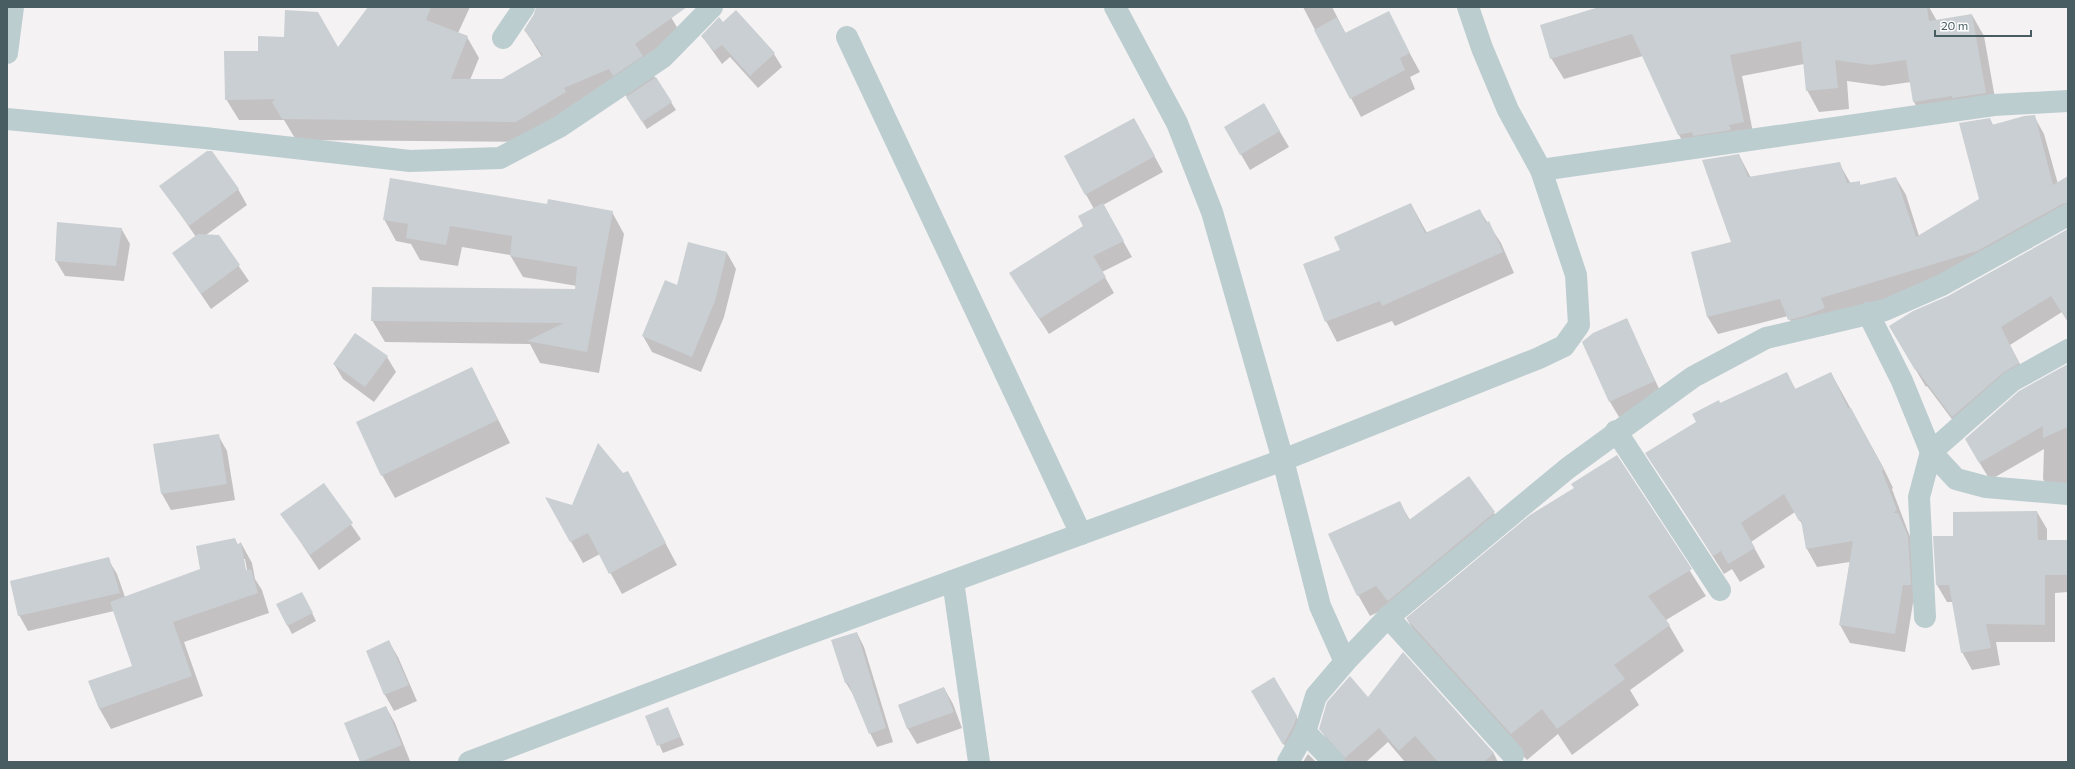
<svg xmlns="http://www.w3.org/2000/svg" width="2075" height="769" viewBox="0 0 2075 769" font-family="Commissioner,sans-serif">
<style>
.shadow{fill:#0003;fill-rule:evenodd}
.building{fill:#c9cfd2}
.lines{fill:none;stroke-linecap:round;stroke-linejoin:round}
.minor{stroke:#bccdd0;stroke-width:22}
.tertiary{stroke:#bccdd0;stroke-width:22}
</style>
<rect width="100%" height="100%" fill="#f5f2f3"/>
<g class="shadow">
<path d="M370,7H470L458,33L467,37L479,58L470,80H502L542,57L525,30L535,14L537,7H665L684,39L647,65L676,110L647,129L622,89L529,142L296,140L284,120H239L226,99L338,49Z"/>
<path d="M1303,7H1332L1346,34L1397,30L1420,72L1410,77L1415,89L1361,117Z"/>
<path d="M1603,7H1929L1937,21L1972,15L1984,36L1998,115L1926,123L1914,102L1911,82L1883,86L1847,81L1849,109L1819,112L1807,90L1804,64L1742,76L1755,143L1691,156L1679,135L1643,56L1564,79L1551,58Z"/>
<path d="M723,23L774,54L782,67L758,88L730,57L722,64L702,36Z"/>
<path d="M1264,105L1289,147L1250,170L1225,127Z"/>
<path d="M2034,116L2044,134L2058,184L2068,177V224L1799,337L1788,316L1718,334L1707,316L1733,243L1739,155L1751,178L1839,163L1851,184L1859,182L1861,186L1896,178L1906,195L1919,236L1981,199L1990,119L1993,125Z"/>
<path d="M1143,135L1163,172L1103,205L1132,257L1102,272L1114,293L1049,334L1020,289L1084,226L1094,209L1065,157Z"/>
<path d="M161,186L238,189L247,205L206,235L218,236L249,281L211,309L173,253L196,237Z"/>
<path d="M1411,204L1427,233L1480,211L1501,243L1514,273L1395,326L1392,321L1337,342L1326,321L1342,251Z"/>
<path d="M548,205L612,212L624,234L599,373L540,363L530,344L385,342L372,320L576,290L577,286L523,277L510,255L462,247L458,266L420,260L411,244L396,241L384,219Z"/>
<path d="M121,228L130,244L124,281L65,276L56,261Z"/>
<path d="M2068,230V322L2062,312L2010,345L2029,381L1963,434L1927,386L1926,387L1890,327L1949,297Z"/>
<path d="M727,253L736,269L724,317L701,372L652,352L643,336L678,286Z"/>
<path d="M1626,319L1663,397L1619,417L1610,402L1583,342Z"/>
<path d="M387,357L396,372L374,402L343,379L334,364Z"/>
<path d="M2068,366V499L2054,497L2043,479L2044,449L1990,480L1976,457Z"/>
<path d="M472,368L510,443L395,498L382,475Z"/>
<path d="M1786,373L1796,390L1831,373L1883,467L1893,488L1892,489L1907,529L1918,556L1921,603H1913L1905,652L1850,643L1840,625L1850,562L1817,567L1807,549L1803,526L1795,512L1751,542L1765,567L1740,582L1732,569L1724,574L1647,453L1697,422L1720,404Z"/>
<path d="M218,435L227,451L235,500L171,510L162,494L154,445Z"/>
<path d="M1617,457L1706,596L1666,620L1684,651L1630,690L1639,705L1572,755L1558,734L1527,760L1422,645L1407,619Z"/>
<path d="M323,484L361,539L319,570L282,514Z"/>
<path d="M639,493L677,565L622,594L600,554L583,563L547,499L573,506Z"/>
<path d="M1399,502L1410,520L1494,513L1506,533L1401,621L1389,607L1370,616L1358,595Z"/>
<path d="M2037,512L2047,529V541H2068V592L2055,593V642H1996L2000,665L1972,670L1962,652L1953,602H1947L1937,585L1954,537Z"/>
<path d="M235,539L238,545L241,543L252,563L255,579L262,590L269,613L184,642L203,696L111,729L99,708L134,666L114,611L28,631L19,615L108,559L117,574L125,597L202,570ZM243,559H245L248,575H246Z"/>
<path d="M306,601L316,621L292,634L277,605Z"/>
<path d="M857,633L864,647L893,742L877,747L870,733L854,696L846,683L833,640Z"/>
<path d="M389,642L398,657L417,701L394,711L385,695L367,651Z"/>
<path d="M1403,653L1494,754L1498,762H1405L1388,742L1366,762H1346L1329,744L1320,728L1368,698Z"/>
<path d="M944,688L953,704L962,728L917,744L908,729L899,705Z"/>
<path d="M386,707L395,723L410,761L361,762L346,724Z"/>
<path d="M1261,707L1296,716L1305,732L1293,759Z"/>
<path d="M668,708L684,745L663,753L646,716Z"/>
<path d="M1308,754L1316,762H1303Z"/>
</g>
<g class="building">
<path d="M368,7H431L426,20L468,36L451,79H502L543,55L524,30L534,14L536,7H687L635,44L643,56L613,76L609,69L564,88L566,92L516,122L282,119L272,102L276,99L225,100L224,51H258V36L284,37L285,10L318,12L338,47Z"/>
<path d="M1599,7H1927L1929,21L1972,14L1986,93L1952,98V96L1913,102L1906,60L1871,65L1835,60L1838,88L1806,91L1801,41L1730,55L1744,122L1729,125L1731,130L1693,136L1692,132L1678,135L1632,34L1550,59L1540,25Z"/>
<path d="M736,10L775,53L750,76L722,45L714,51L701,36L719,17L723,22Z"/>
<path d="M1389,11L1410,53L1400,58L1405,70L1350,99L1314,30L1337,17L1345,33Z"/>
<path d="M656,77L672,102L642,122L626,97Z"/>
<path d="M1264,103L1280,131L1240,155L1224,127Z"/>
<path d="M2035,115L2053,185L2068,176V203L2062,204L1977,251L1821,298L1825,308L1805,316L1788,320L1780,299L1707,317L1691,252L1731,242L1702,160L1739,154L1748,177L1840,162L1847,183L1860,181V185L1896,177L1916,237L1979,199L1959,123L1990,118L1992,125L2024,116Z"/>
<path d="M1134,118L1155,156L1085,195L1064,156Z"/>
<path d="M207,151H212L239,189L189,226L159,186Z"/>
<path d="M390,178L547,204L548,199L613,211L587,352L527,341L564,323L371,321L372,287L575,289L577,267L510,256L512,236L450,226L446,245L406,238L408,224L383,220Z"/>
<path d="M1103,203L1124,241L1093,256L1106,277L1039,319L1009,273L1083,226L1078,216Z"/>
<path d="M1411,203L1425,233L1480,209L1486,223L1489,221L1503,252L1382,306L1380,301L1325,322L1303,264L1340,250L1334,237Z"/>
<path d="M57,222L122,228L116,266L55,261Z"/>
<path d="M2068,229V322L2051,296L2001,327L2019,363L2004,372L1952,417L1916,369L1915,370L1889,326L1913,311L1948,296Z"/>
<path d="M198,234L219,235L240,265L201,294L172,253Z"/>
<path d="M688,242L727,252L715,301L692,357L642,336L665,280L677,285Z"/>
<path d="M1627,318L1655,381L1609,402L1582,342L1593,333Z"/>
<path d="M355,333L388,356L365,387L333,364Z"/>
<path d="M2068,364V427L2043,438V426L1979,463L1965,439L2019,391Z"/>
<path d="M472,367L498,420L381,476L356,422Z"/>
<path d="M1787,372L1795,389L1831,372L1848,408H1851L1884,470L1882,471L1897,510L1893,513H1898L1908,536L1911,585H1903L1895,634L1839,625L1853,541L1806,549L1801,520L1799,521L1784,494L1741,523L1755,548L1728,564L1721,551L1713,556L1645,453L1696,422L1692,414L1719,400L1720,403Z"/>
<path d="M219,434L227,484L161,494L153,444Z"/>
<path d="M598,443L623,473L628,471L666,543L609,574L588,533L570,542L545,497L572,505Z"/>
<path d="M1617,455L1692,569L1648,596L1670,625L1614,665L1625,679L1557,729L1542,709L1511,734L1406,618L1530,515L1574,488L1571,484Z"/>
<path d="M1469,476L1495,512L1388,601L1376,586L1357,596L1328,534L1400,501L1409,520Z"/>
<path d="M324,483L353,523L310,555L280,514Z"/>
<path d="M2037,511L2038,540H2068V575H2045V625L1986,624L1991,648L1961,653L1949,585H1936L1933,536H1953V512Z"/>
<path d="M235,538L237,545L241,542L246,570L251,569L258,593L173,622L192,676L99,709L88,681L132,666L110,602L200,569L196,546Z"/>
<path d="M109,557L120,593L18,616L10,581Z"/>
<path d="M302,592L313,613L287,626L276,604Z"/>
<path d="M857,632L886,728L869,734L848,683H845L831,640Z"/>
<path d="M389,640L409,685L384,695L366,651Z"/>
<path d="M1403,652L1494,753L1484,762H1438L1415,736L1399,751L1379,728L1345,758L1319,729L1327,702L1350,676L1368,697Z"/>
<path d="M1274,677L1297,716L1293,727L1283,745L1251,691Z"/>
<path d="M944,687L954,712L907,729L898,705Z"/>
<path d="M386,706L402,745L360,762L344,723Z"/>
<path d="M668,707L680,737L657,746L645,716Z"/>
</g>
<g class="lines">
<g class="minor">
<path d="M1115,7L1177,123L1212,212L1283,460L1320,606L1345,662L1388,617L1528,501L1568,468L1693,377L1766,338L1885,310L1942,285L2068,215"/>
<path d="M847,37L1081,534"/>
<path d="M503,38L524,7"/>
<path d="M7,119L205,138L410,161L500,158L559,127L663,57L712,7"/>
<path d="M1541,170L1994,105L2068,101"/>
<path d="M1868,313L1902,381L1931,452L2012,381L2068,350"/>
<path d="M1616,431L1720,590"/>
<path d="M953,581L979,762"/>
<path d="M1388,617L1513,755"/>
<path d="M1925,617L1919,497L1931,452L1956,479L1986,487L2068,494"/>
<path d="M1305,732L1334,762"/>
<path d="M469,762L786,642L1283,460L1539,358L1564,346L1579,325L1576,275L1541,170L1508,110L1482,48L1468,7"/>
<path d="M1288,762L1305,732L1316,696L1345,662"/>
</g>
<path class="tertiary" d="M7,53L13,7"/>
</g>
<rect width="2075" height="769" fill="none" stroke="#485d62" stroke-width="16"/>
<path d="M1935 30v6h96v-6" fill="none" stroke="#485d62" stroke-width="2"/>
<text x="1941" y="30" font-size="12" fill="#485d62" stroke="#ffffff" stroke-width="3" paint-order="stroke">20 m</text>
</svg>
